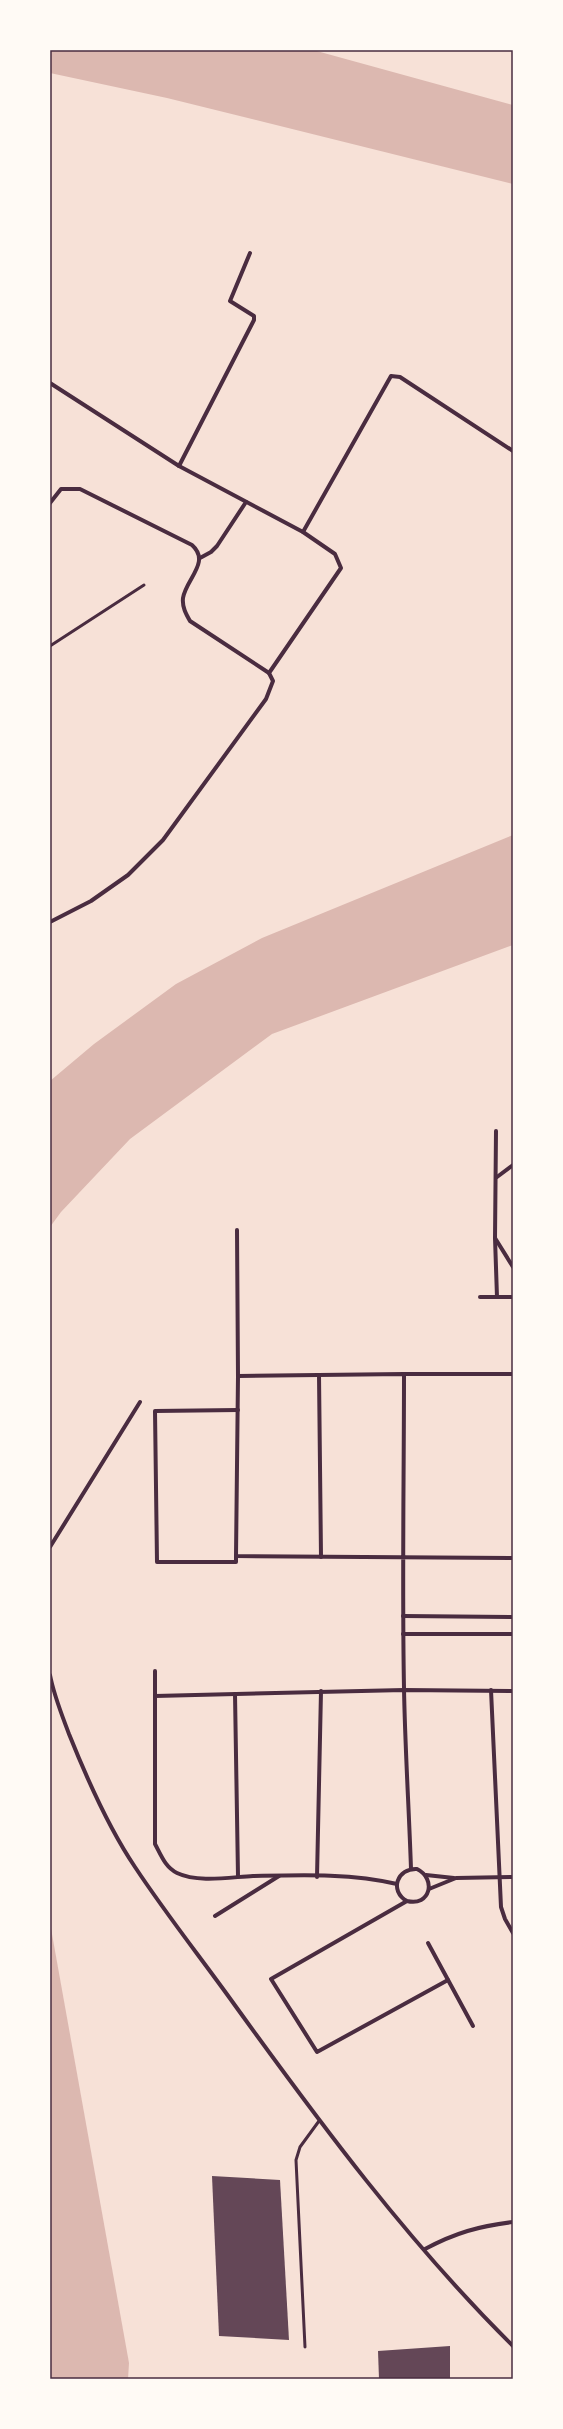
<svg xmlns="http://www.w3.org/2000/svg" width="563" height="2429" viewBox="0 0 563 2429" font-family="'Varela Round',sans-serif">
<style>
.water{fill:#dcb8b0}
.building{fill:#644757}
.lines{fill:none;stroke-linecap:round;stroke-linejoin:round}
.service{stroke:#4a2c40;stroke-width:3}
.minor{stroke:#4a2c40;stroke-width:4}
.neatline{fill:none;stroke:#4a2c40;stroke-width:1.5}
</style>
<rect width="100%" height="100%" fill="#f7e1d7"/>
<g class="water">
<path d="M50,50H313L513,105V184L167,98L50,73Z"/>
<path d="M513,835V945L272,1034L130,1139L61,1212L50,1227V1081L94,1044L176,984L262,938Z"/>
<path d="M50,1923L129,2363L128,2379H50Z"/>
</g>
<g class="building">
<path d="M212,2176L280,2180L289,2340L219,2336Z"/>
<path d="M450,2346V2379H379L378,2351Z"/>
</g>
<g class="lines">
<g class="service">
<path d="M50,646L144,585"/>
<path d="M305,2347L296,2160L300,2147L319,2121"/>
</g>
<g class="minor">
<path d="M50,383L179,466L303,532L335,554L341,568L269,673L273,681L266,699L163,840L128,875L91,901L50,922"/>
<path d="M179,466L254,320V316L230,301L250,253"/>
<path d="M50,503L61,489H80L192,545C211,562 186,579 183,598C182,607 186,614 190,621L269,673"/>
<path d="M303,532L391,376L400,377L513,451"/>
<path d="M200,558L211,552L217,546L246,502"/>
<path d="M496,1131L495,1238L513,1267"/>
<path d="M497,1177L513,1165"/>
<path d="M237,1230L238,1376"/>
<path d="M495,1238L497,1297"/>
<path d="M480,1297H513"/>
<path d="M404,1374H513"/>
<path d="M319,1375L321,1557"/>
<path d="M50,1547L140,1402"/>
<path d="M236,1556V1562H157L155,1411L238,1410"/>
<path d="M403,1616L513,1617"/>
<path d="M403,1634H513"/>
<path d="M155,1671V1696"/>
<path d="M50,1675C54,1696 62,1715 69,1734C87,1779 108,1827 135,1867C166,1914 201,1958 234,2004C320,2123 408,2242 513,2346"/>
<path d="M491,1690L501,1907L505,1919L513,1933"/>
<path d="M235,1694L238,1876"/>
<path d="M411,1869C409,1809 405,1748 404,1688C402,1583 404,1478 404,1374L238,1376L236,1556L513,1558"/>
<path d="M426,1875L454,1878"/>
<path d="M317,1877L321,1691"/>
<path d="M397,1884C351,1873 300,1875 253,1876C231,1877 198,1883 177,1873C165,1867 161,1855 155,1844V1696L404,1690L513,1691"/>
<path d="M429,1889L456,1878L513,1877"/>
<path d="M407,1901C389,1891 397,1868 417,1869C437,1879 430,1907 407,1901L271,1979L317,2052L448,1980"/>
<path d="M215,1916L279,1876"/>
<path d="M428,1943L473,2026"/>
<path d="M425,2249C455,2233 479,2226 513,2222"/>
</g>
</g>
<rect width="563" height="2429" fill="none" stroke="#fffaf5" stroke-width="102"/>
<rect x="51" y="51" width="461" height="2327" class="neatline"/>
</svg>
